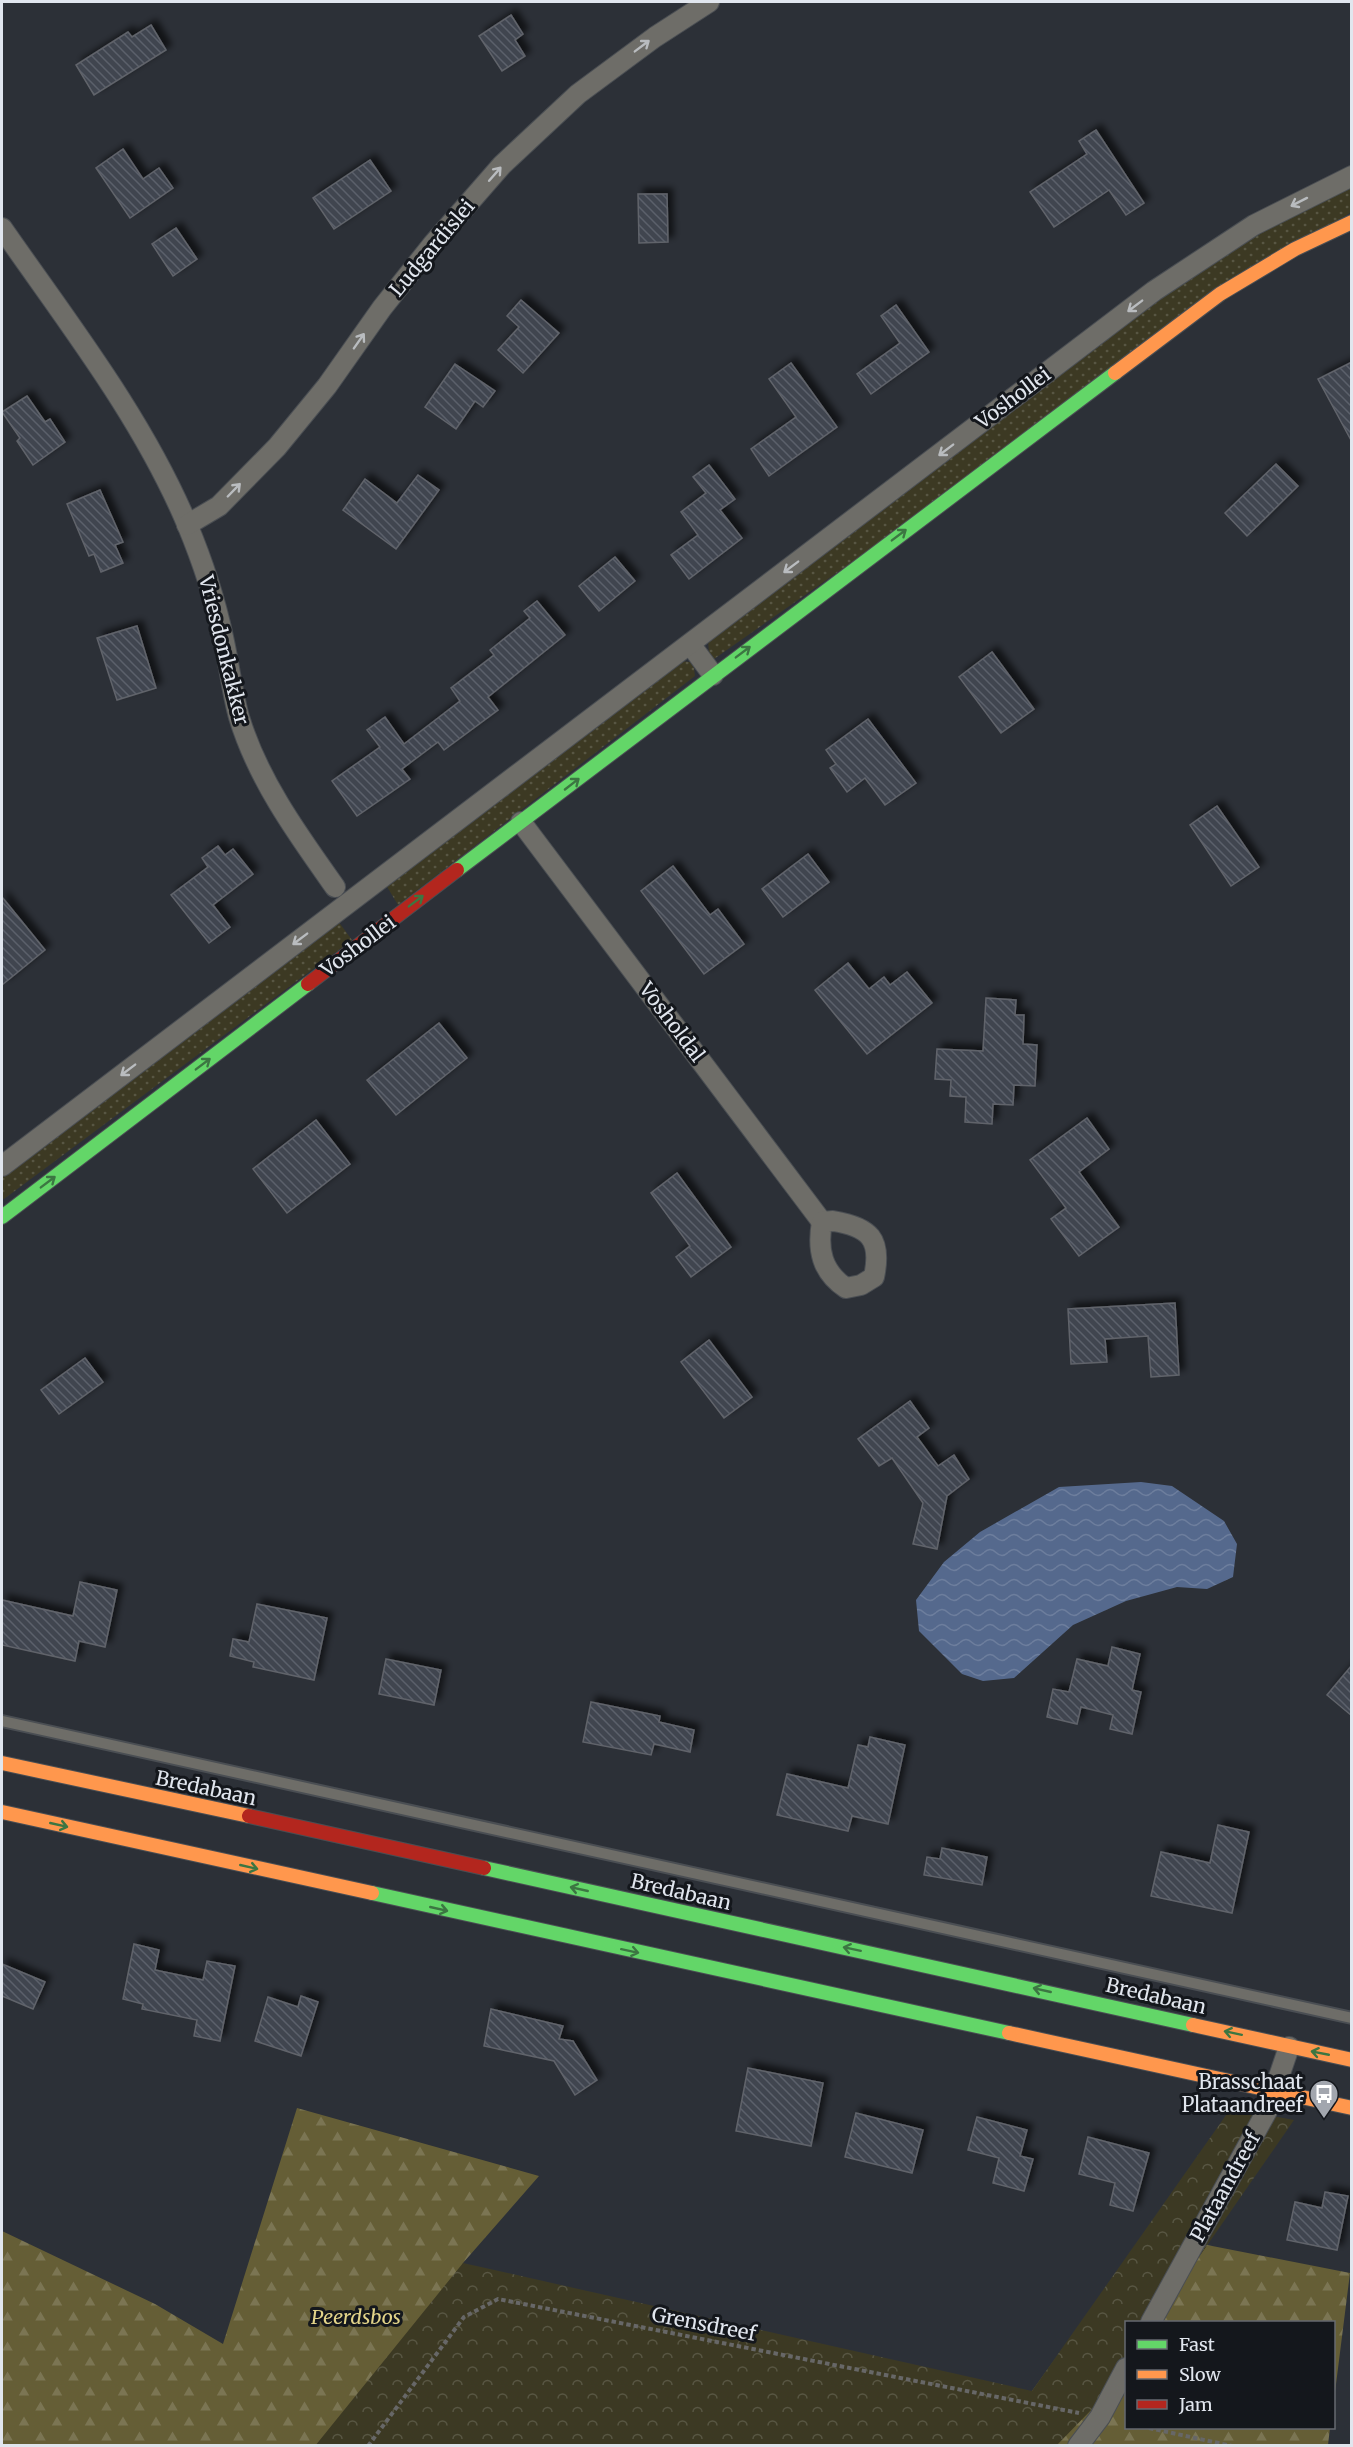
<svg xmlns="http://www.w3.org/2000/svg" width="1353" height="2447" viewBox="0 0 1353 2447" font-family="Merriweather,serif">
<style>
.grass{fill:url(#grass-dots)}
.forest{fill:url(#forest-firs)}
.park{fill:url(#park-crowns)}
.water{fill:url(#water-waves)}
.building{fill:url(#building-back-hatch);stroke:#61646b;stroke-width:1.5;filter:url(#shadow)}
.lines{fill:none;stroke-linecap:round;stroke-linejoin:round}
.lane-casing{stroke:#4a4e53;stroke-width:14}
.street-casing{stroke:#4a4e53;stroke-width:22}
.fast-casing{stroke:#4a4e53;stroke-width:16}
.slow-casing{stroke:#4a4e53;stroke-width:16}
.jam-casing{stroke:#4a4e53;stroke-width:16}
.path{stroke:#676767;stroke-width:4;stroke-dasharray:4.5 3;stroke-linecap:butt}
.lane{stroke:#6e6d68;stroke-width:10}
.street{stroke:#6e6d68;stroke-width:20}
.fast{stroke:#63d668;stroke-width:14}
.slow{stroke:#ff974d;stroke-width:14}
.jam{stroke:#b3261e;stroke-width:14}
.oneway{stroke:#b9bcbf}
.oneway2{stroke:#3c7642}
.labels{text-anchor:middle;stroke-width:6;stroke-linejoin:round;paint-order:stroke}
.street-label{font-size:20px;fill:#e1e6ee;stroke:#14171c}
.poi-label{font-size:20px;fill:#e1e6ee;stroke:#14171c;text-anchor:end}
.park-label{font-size:20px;font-style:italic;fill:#e3d489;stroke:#14171c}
</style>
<defs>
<pattern id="grass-dots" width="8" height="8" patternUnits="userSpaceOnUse" patternTransform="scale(1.5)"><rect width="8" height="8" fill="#3c3923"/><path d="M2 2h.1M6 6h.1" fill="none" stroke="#585643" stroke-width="1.8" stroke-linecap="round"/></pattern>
<pattern id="forest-firs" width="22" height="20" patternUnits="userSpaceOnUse" patternTransform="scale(1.5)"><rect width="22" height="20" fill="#655e36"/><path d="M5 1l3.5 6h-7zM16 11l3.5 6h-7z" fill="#7b7553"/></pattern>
<pattern id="park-crowns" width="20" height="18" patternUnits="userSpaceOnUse" patternTransform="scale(1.5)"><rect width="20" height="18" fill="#3c3923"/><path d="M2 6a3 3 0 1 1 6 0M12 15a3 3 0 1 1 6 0" fill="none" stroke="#585643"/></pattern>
<pattern id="water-waves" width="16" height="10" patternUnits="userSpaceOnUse" patternTransform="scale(1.5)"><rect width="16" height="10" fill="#55698d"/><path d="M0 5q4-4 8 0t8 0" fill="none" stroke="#6d7e9d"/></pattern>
<pattern id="building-back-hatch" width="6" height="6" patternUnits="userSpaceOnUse" patternTransform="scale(1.5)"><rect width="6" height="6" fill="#404550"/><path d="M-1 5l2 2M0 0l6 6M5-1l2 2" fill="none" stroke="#5b606a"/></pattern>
<filter id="shadow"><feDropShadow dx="5.5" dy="-5.5" stdDeviation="3" flood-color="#0009"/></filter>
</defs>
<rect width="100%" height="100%" fill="#2c3037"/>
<g class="grass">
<path d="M1351,186V212L714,659L709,654L708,639L1184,281C1237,243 1294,215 1351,186Z"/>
<path d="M681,661L690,662L694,668L695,676L398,905L386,885Z"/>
<path d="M338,921L352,940L4,1199L2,1198V1176Z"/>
</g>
<g class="forest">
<path d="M297,2108L539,2176L463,2263L410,2445H2V2231L155,2304L223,2344Z"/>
<path d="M1146,2233L1350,2273L1334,2400V2322H1126V2428H1330L1328,2445L979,2446L1032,2391Z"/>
</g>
<path class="park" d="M1231,2108L1294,2120L1154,2322H1126V2362L1096,2405L1057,2445L315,2446L463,2263L1032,2391Z"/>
<path class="water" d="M1141,1482L1172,1486L1224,1521L1237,1544L1233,1577L1207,1589L1177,1587L1126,1601L1073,1625L1014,1678L983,1681L962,1674L919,1631L916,1600L944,1562L980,1532L1059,1487Z"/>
<g class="building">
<path d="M511,15L523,34L515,40L525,56L502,71L479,36Z"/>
<path d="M151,25L166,50L94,95L76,65L128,32L132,37Z"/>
<path d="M1096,130L1144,203L1126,215L1109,190L1054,227L1030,192L1087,154L1079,141Z"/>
<path d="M123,149L143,179L159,168L173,188L130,218L96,168Z"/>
<path d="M370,160L391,191L334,229L313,198Z"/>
<path d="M638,194H667L668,242L639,243Z"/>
<path d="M176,228L197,259L173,276L152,244Z"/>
<path d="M521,300L559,333L523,373L498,350L519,327L507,316Z"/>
<path d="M896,305L929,352L871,394L857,374L900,343L881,316Z"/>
<path d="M1352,362V442L1318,379Z"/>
<path d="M791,363L837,427L769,476L751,449L796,417L769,379Z"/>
<path d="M455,364L495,391L483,407L475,401L456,429L425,407Z"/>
<path d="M27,396L45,422L50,419L65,442L33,465L17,441L20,438L2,412Z"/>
<path d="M1276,464L1298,486L1247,536L1225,513Z"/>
<path d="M709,465L735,499L720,510L742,538L689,579L671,555L698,535L681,512L706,493L693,477Z"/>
<path d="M418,475L439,490L396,549L343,510L365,479L397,503Z"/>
<path d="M100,490L123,542L115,545L123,563L101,572L94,554L89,556L67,504Z"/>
<path d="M615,557L635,581L599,611L579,586Z"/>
<path d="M537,601L565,635L488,697L498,710L444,750L438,742L402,769L410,779L357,816L332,781L380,747L367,730L385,717L404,744L460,701L451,688L494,655L490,650L530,618L524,611Z"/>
<path d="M137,626L156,688L117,700L97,638Z"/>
<path d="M992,652L1034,709L1001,733L959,677Z"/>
<path d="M868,719L916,783L885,805L865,778L847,792L830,768L836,764L826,750Z"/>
<path d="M1217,806L1259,867L1231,886L1190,825Z"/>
<path d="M218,846L225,855L233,849L253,874L213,905L230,927L209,943L171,895L208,867L202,858Z"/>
<path d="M808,854L829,882L783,917L762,889Z"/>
<path d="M673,866L710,915L718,909L744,944L704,974L641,891Z"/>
<path d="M2,897L45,950L2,985Z"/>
<path d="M848,963L869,989L884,977L890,985L907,972L932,1003L867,1054L815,990Z"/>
<path d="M986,998L1016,1000L1015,1015H1024L1023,1044L1037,1045L1035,1086L1014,1085L1013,1105L993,1104L992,1124L965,1122L966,1097L950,1096L951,1080L935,1079L937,1049L983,1051Z"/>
<path d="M439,1023L467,1058L396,1115L367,1080Z"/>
<path d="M1087,1118L1109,1149L1079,1172L1119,1227L1079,1256L1051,1219L1066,1208L1030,1160Z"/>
<path d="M316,1120L350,1164L287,1213L253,1169Z"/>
<path d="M677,1173L731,1247L691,1277L676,1257L690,1246L651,1193Z"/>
<path d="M1175,1303L1179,1375L1151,1377L1148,1336L1105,1339L1107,1362L1071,1364L1068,1309Z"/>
<path d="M709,1340L752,1397L724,1418L681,1362Z"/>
<path d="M85,1358L103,1382L59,1414L41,1390Z"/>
<path d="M910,1401L929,1428L917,1437L938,1466L954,1455L969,1479L947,1496L937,1549L913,1544L923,1503L892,1458L879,1466L858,1439Z"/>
<path d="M80,1582L117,1590L105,1647L79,1641L75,1661L2,1645V1600L73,1616Z"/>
<path d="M257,1604L327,1618L314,1680L253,1667L254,1662L230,1656L233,1639L249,1642Z"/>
<path d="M1112,1647L1140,1654L1132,1690L1141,1692L1132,1734L1110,1729L1113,1715L1081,1707L1077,1724L1047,1717L1053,1689L1069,1692L1077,1659L1108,1666Z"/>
<path d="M386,1659L441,1670L434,1705L379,1694Z"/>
<path d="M1352,1665V1716L1327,1695Z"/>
<path d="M591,1702L660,1716L659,1722L694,1730L690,1752L654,1744L651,1755L583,1742Z"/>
<path d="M870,1737L905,1745L888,1824L852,1816L848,1831L777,1815L787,1774L848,1788L858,1745L868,1747Z"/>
<path d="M1218,1825L1249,1832L1232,1913L1151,1896L1161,1852L1210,1863Z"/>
<path d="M942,1848L987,1857L982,1885L924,1875L927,1857L940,1859Z"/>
<path d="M134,1944L159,1950L155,1970L203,1980L207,1961L235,1966L220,2041L194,2036L197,2020L142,2009L143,2004L123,1999Z"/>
<path d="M2,1964L45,1982L33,2009L2,1996Z"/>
<path d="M301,1996L318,2002L301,2056L255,2041L268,1997L298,2007Z"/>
<path d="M491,2009L563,2026L559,2039L573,2041L597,2080L575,2095L554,2061L484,2046Z"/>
<path d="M748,2068L823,2083L811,2146L736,2131Z"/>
<path d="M856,2113L923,2130L912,2173L845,2157Z"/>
<path d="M977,2117L1027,2130L1020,2156L1033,2159L1024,2191L993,2183L999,2158L968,2150Z"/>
<path d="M1088,2137L1149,2153L1133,2211L1110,2205L1115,2183L1079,2174Z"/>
<path d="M1325,2192L1348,2196L1337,2250L1287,2240L1295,2202L1322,2208Z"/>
</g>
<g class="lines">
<g class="lane-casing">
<path id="lane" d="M2,1721L1352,2018"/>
</g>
<g class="street-casing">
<g id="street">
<path d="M2,228C68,323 142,417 187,524C202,560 215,599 223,637C229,663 232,692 239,717C258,780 298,835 335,887"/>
<path d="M187,525L219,506L277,447L327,386L382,308L433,244L502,165L578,94L655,37L709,2"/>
<path d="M690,644L713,675"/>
<path d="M521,822L822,1222"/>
<path d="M2,1166L1154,291L1254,225L1352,176"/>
<path d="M833,1221C870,1227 882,1239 874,1277L861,1285L846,1288C822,1272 817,1250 822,1222Z"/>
<path d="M1151,2322L1268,2109L1289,2047"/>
<path d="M1078,2446L1100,2417L1126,2368"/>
</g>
</g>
<g class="fast-casing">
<g id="fast">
<path d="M457,870L1115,373"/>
<path d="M2,1217L308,984"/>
<path d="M484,1868L1193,2025"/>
<path d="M372,1893L1009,2033"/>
</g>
</g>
<g class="slow-casing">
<g id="slow">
<path d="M1115,373L1220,294L1295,249L1352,222"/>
<path d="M2,1763L249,1816"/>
<path d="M2,1812L372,1893"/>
<path d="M1193,2025L1352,2060"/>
<path d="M1009,2033L1352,2108"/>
</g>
</g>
<g class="jam-casing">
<g id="jam">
<path d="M308,984L457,870"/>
<path d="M249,1816L484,1868"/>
</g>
</g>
<g class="path">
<path d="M1149,2428L1232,2446"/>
<path d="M368,2446L464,2317L498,2299L1079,2413"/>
</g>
<use href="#lane" class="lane"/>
<use href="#street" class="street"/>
<use href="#fast" class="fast"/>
<use href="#slow" class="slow"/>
<use href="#jam" class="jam"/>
</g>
<defs><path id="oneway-shaft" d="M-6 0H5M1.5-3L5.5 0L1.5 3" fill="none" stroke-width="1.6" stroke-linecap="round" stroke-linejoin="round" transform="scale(1.5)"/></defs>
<g class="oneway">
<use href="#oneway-shaft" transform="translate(642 46) rotate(-37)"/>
<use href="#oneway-shaft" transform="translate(495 174) rotate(-49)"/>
<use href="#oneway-shaft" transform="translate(1299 202) rotate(153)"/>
<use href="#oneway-shaft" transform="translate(1135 306) rotate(143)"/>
<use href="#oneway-shaft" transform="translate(359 341) rotate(-55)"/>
<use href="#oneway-shaft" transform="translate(946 450) rotate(143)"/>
<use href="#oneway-shaft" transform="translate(234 490) rotate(-46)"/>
<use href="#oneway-shaft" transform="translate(791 567) rotate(143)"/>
<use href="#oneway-shaft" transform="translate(300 939) rotate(143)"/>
<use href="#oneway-shaft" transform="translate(128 1070) rotate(143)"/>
</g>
<g class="oneway2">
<use href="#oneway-shaft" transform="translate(899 535) rotate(-37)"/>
<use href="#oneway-shaft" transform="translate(743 652) rotate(-37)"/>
<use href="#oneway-shaft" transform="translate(572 784) rotate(-38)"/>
<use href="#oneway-shaft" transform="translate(416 901) rotate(-37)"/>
<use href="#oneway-shaft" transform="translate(203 1064) rotate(-37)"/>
<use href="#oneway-shaft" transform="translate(48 1182) rotate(-37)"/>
<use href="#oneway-shaft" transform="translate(59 1825) rotate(13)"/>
<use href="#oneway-shaft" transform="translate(249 1867) rotate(13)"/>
<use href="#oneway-shaft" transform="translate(579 1889) rotate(-167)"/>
<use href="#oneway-shaft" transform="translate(439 1909) rotate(13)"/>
<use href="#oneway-shaft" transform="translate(852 1949) rotate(-168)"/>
<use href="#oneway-shaft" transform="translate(630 1951) rotate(12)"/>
<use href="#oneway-shaft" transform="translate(1042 1990) rotate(-167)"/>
<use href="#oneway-shaft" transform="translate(1233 2033) rotate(-168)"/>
<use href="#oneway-shaft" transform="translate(1320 2053) rotate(-169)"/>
</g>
<defs>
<g id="bus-pin" transform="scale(1.5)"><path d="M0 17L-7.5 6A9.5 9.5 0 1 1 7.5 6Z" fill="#a2a6ae" stroke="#14171c"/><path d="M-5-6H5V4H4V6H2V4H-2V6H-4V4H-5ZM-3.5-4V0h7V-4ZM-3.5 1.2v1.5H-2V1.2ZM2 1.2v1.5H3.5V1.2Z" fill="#fff"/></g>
</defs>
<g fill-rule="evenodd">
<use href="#bus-pin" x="1324" y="2094"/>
</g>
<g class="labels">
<g class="street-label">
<text transform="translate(432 248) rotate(-50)" y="7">Ludgardislei</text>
<text transform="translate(1013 398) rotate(-37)" y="7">Voshollei</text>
<text transform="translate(224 650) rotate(76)" y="7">Vriesdonkakker</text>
<text transform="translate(358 946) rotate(-37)" y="7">Voshollei</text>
<text transform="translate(672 1022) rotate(53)" y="7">Vosholdal</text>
<text transform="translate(206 1788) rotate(12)" y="7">Bredabaan</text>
<text transform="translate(681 1892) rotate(13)" y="7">Bredabaan</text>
<text transform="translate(1156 1996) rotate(13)" y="7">Bredabaan</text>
<text transform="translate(1225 2187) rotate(-61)" y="7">Plataandreef</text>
<text transform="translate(704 2324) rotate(11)" y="7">Grensdreef</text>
</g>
<g class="poi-label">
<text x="1303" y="2089">Brasschaat<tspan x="1303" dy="23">Plataandreef</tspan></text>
</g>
<g class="park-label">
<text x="356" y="2324">Peerdsbos</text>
</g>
</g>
<rect width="1353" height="2447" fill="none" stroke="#e1e6ee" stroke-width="6"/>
<rect x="1125" y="2321" width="210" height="108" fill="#14171c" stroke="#666a70" stroke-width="1.5"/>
<rect x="1137" y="2340" width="30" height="9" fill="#63d668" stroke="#666a70" stroke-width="1.5"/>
<text x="1179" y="2351" font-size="18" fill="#e1e6ee">Fast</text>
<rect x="1137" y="2370" width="30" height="9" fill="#ff974d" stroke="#666a70" stroke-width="1.5"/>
<text x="1179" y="2381" font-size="18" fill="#e1e6ee">Slow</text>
<rect x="1137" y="2400" width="30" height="9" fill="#b3261e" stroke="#666a70" stroke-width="1.5"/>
<text x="1179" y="2411" font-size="18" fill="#e1e6ee">Jam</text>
</svg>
